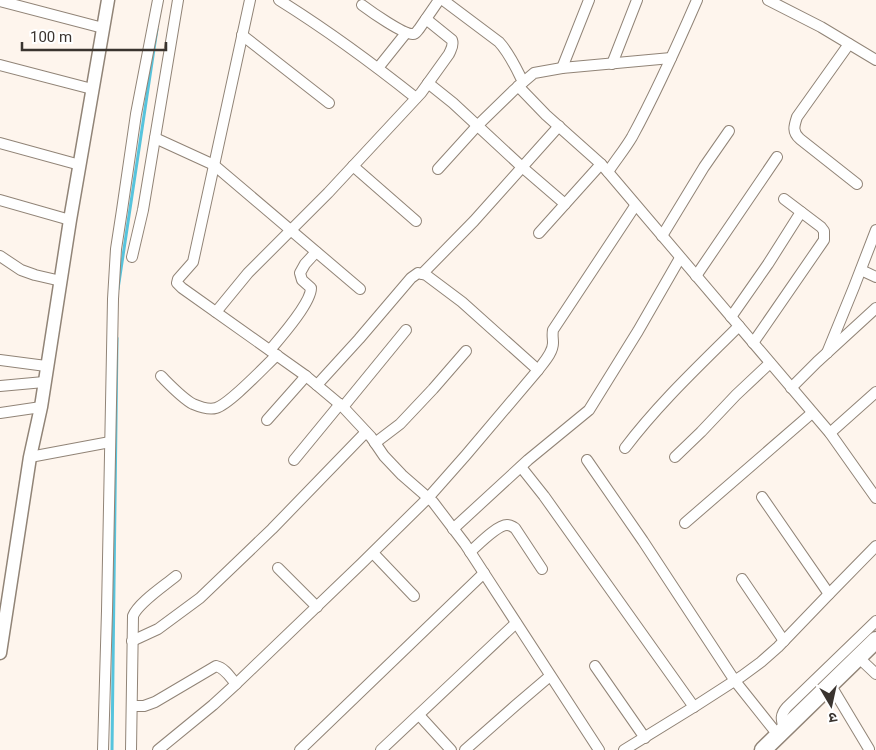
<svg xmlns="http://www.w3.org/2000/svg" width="876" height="750" viewBox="0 0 876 750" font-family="Roboto,'Noto Sans Devanagari',sans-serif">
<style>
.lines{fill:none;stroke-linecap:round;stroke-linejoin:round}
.stream{stroke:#57c4dd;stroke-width:3}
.minor-casing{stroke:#918477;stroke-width:12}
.tertiary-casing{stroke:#918477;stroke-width:15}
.primary-casing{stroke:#918477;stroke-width:19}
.minor{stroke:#fff;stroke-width:10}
.tertiary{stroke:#fff;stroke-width:12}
.primary{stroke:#fff;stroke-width:16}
</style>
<rect width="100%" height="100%" fill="#fef5ed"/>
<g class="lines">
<g class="stream">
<path d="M118,289L157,29"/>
<path d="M112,750L117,338"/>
</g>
<g class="minor-casing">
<g id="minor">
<path d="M250,0L193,262L178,279L177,283L182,288L306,376L343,407L371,437L384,456L402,475L433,502L465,544L599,750"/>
<path d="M279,0C327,30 372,63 416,98"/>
<path d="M443,0L499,42C510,54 516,68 523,82"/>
<path d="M768,0L821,27L876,60"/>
<path d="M0,1L103,28"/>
<path d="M362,5C370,11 404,35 413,34C416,34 417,31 419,29L439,0"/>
<path d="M242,35L329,103"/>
<path d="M849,44L797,117C794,126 792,132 800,139L857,184"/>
<path d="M612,64L637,0"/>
<path d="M0,65L92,89"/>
<path d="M378,68L406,33"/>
<path d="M562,68L589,0"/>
<path d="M428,83L453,103L522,167L565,204"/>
<path d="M518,86L546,115L601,164L608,172L830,433L876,498"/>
<path d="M155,138L214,165L360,289"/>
<path d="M0,143L80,165"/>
<path d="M353,166L416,221"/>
<path d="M438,169L477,126L514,90L534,73L562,68L671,58"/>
<path d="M608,172C615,161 625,149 632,137C656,93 677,46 697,0"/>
<path d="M0,200L70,220"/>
<path d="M539,233L601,164"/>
<path d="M662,236L704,167L729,131"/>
<path d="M0,256L21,270L35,275L61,281"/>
<path d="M132,257L143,210L178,0"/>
<path d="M861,270L876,277"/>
<path d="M422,274L474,221L559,126"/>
<path d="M696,276L777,157"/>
<path d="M216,312L248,273L328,193L421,93L449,54C451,49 454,46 452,40L426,19"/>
<path d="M731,317L768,264L801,212"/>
<path d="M753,343L824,240V231L821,227L784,199"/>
<path d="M270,350C281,337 311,303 311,288L302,280L300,273L305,264L316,252"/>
<path d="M827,353L854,287L876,230"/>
<path d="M0,360L46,366"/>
<path d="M161,376C170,385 182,398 193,404C200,407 209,410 216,408C230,404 265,366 277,355"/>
<path d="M317,385L359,339L411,278L418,273L426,275L462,302L538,370"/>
<path d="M0,386L44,382"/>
<path d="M791,388L817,362L876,308"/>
<path d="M343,407L406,330"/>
<path d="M0,413L41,407"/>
<path d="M267,420L306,376"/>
<path d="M830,433L876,392"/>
<path d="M375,443L400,424L433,389L466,351"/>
<path d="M625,448C659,403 700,365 739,326"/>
<path d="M30,457L110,442"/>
<path d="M675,457L701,432L736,395L770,363"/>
<path d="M294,460L340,404"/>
<path d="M587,460L643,541L735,681L778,735"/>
<path d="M521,467L544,496L694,707"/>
<path d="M762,497L829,594"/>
<path d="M685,523L812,413"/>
<path d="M453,529L528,460L589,410L638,331L680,258"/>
<path d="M470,552C478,545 497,525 507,525C511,525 511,526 515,528L542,569"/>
<path d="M373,553L414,596"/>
<path d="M278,568L317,607"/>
<path d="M742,579L784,641"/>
<path d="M132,641L158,629L200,598L272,529L366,432"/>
<path d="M858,657L876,674"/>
<path d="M595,666L645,738"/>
<path d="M830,684L869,749"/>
<path d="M132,706H144L155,702L216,666C225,668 230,677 236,684"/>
<path d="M419,715L451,750"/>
<path d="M784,729C781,719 780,715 787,707L876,621"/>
<path d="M103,750L107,611L113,299L116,249L122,210L136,114L158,0"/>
<path d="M131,750L133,616C138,603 164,586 176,576"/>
<path d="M158,750L213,705L236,684L361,564L428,498L466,455L538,370C543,363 553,353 553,343C553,338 552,335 553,330L635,206"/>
<path d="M300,750L484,573"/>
<path d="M381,750L516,623"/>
<path d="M465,750L516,705L550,676"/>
<path d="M624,750L697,705L742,676L761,662L778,647L829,594L876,546"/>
</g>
</g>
<g class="tertiary-casing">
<path id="tertiary" d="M0,653L30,457L41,407L70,220L108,0"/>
</g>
<g class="primary-casing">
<path id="primary" d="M763,750L876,640"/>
</g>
<use href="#minor" class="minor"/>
<use href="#tertiary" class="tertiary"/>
<use href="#primary" class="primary"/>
</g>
<g transform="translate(831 705) rotate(171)" stroke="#ffffff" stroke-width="4" paint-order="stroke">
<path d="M0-4L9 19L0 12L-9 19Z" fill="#3a342f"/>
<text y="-8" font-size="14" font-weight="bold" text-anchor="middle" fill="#3a342f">उ</text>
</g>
<path d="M22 42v8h144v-8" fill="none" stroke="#3a342f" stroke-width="2.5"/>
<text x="30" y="42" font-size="15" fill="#3a342f" stroke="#ffffff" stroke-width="4" paint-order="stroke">100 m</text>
</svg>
